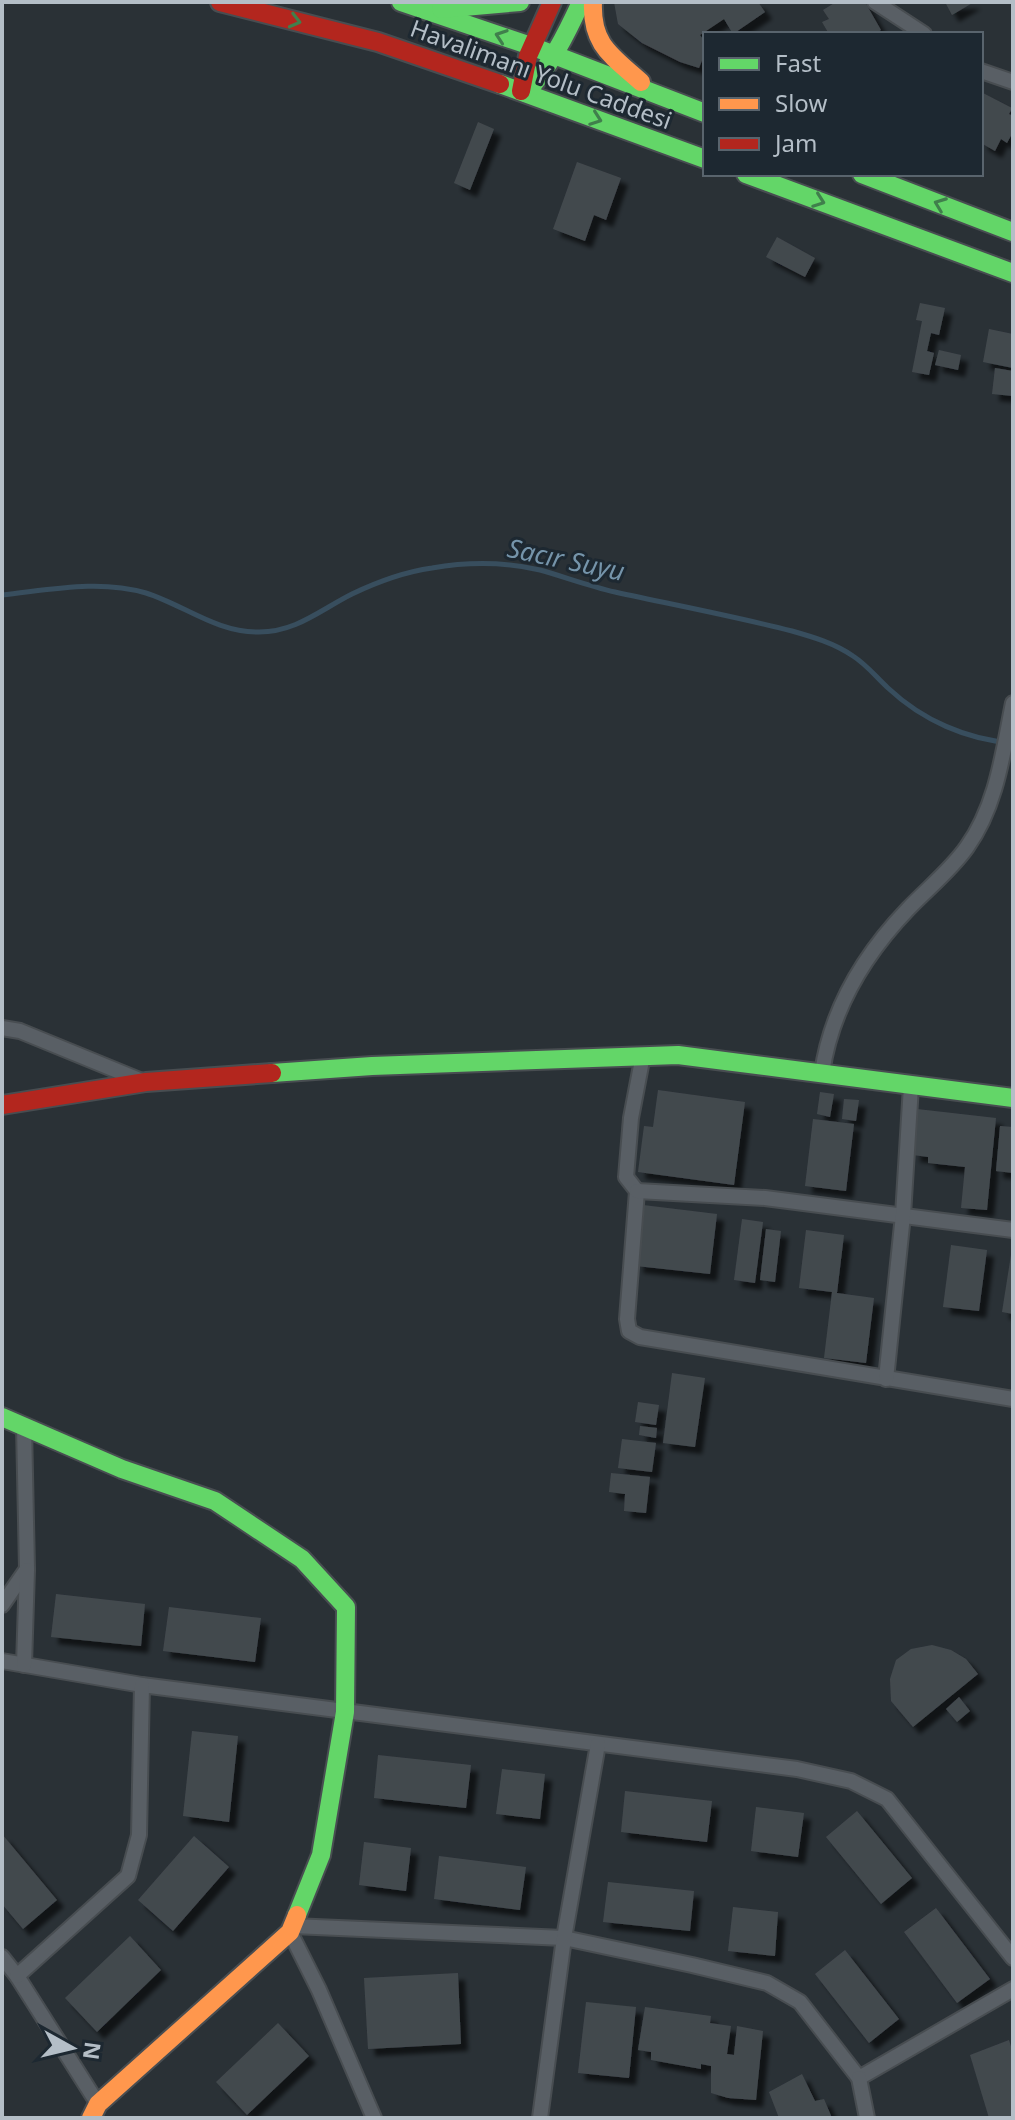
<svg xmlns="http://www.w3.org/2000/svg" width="1015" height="2120" viewBox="0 0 1015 2120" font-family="'Noto Sans',sans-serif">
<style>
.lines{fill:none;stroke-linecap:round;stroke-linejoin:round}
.stream{stroke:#384e5e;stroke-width:5}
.building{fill:#43494e;filter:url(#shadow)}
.street-casing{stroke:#484d51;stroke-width:18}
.fast-casing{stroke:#484d51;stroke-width:22}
.slow-casing{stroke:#484d51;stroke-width:22}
.jam-casing{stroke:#484d51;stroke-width:22}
.street{stroke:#595f65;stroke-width:14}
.fast{stroke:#63d668;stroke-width:18}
.slow{stroke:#ff974d;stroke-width:18}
.jam{stroke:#b3261e;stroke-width:18}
.oneway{stroke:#407f4c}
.labels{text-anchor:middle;stroke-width:6;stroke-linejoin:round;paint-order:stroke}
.street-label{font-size:24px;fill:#b4bec7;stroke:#1d2831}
.water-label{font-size:26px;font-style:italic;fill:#7594aa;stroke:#1d2831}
</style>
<defs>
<filter id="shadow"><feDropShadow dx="7" dy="7" stdDeviation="2" flood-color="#0009"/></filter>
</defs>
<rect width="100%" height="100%" fill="#2a3136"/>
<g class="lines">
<path class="stream" d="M2,595C49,590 99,579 146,593C184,605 217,633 259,632C296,632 320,610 352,594C377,582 404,572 432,568C467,562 505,562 540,570C565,577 589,586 615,592C674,605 733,616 792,631C813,637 834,643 853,656C867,665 876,677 888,688C922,720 967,740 1013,743"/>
</g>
<g class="building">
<path d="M614,2H758L765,12L733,34L724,19L700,35L705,42V53L699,68L680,62L642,43L618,24Z"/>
<path d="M836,2H865L881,30L875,34H829L822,22L829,19L823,10Z"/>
<path d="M945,2H974L952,15Z"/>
<path d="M981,92L1012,108L1009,114L1013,116V132L1007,143L1001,139L995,151L981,143Z"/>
<path d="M478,122L494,129L470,190L454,183Z"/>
<path d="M577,162L621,178L606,220L594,215L585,241L553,229Z"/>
<path d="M777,237L815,258L805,277L766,257Z"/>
<path d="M920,303L945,308L939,335L931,333L927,351L934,353L929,375L912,372L922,321L916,320Z"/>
<path d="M989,329L1013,334V368L983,362Z"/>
<path d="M939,350L961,355L958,370L935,365Z"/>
<path d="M995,368L1013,371V396L992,394Z"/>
<path d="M658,1090L745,1102L734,1185L638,1172L644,1126L653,1127Z"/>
<path d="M820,1092L834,1094L830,1117L817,1114Z"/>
<path d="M844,1099L859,1100L856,1121L842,1119Z"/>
<path d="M917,1109L996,1118L987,1210L961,1208L965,1167L928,1163V1157L913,1155Z"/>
<path d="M813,1119L854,1124L846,1191L805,1186Z"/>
<path d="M1000,1126L1013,1127V1173L996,1171Z"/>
<path d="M643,1205L717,1214L710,1274L636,1266Z"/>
<path d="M742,1219L763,1222L755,1283L734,1280Z"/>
<path d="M766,1229L781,1231L775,1282L760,1280Z"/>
<path d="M806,1230L844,1235L837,1293L874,1298L866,1363L824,1358L832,1292L799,1288Z"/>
<path d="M951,1245L987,1250L979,1311L943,1307Z"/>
<path d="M1011,1255H1013V1314L1002,1312Z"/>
<path d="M672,1373L705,1378L695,1447L663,1443Z"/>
<path d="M638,1402L659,1405L656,1425L635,1422Z"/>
<path d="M640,1426L657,1428L656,1438L639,1435Z"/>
<path d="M622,1439L656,1443L652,1472L618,1468Z"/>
<path d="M611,1473L650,1477L646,1513L624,1511L625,1494L609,1492Z"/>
<path d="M56,1594L145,1604L141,1646L51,1637Z"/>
<path d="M169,1607L261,1618L255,1662L163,1651Z"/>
<path d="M932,1645L951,1650L966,1659L978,1674L913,1727L891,1701L890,1679L896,1660L911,1649Z"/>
<path d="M959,1697L970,1711L957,1722L946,1709Z"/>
<path d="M192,1731L238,1736L229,1822L183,1816Z"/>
<path d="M378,1755L471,1765L466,1808L374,1798Z"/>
<path d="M502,1769L545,1774L540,1819L496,1814Z"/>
<path d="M625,1791L712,1801L707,1842L621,1832Z"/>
<path d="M756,1807L804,1813L798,1857L751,1851Z"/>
<path d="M857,1811L912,1878L881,1904L826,1837Z"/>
<path d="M2,1834L57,1900L23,1929L2,1904Z"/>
<path d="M194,1836L229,1867L173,1931L138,1900Z"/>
<path d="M364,1842L411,1848L406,1891L359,1885Z"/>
<path d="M439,1856L526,1867L520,1910L434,1899Z"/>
<path d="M608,1882L694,1891L690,1931L603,1922Z"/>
<path d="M733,1907L778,1912L775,1956L728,1951Z"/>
<path d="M936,1908L990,1979L957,2003L904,1932Z"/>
<path d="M130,1936L161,1970L97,2032L65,1998Z"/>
<path d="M845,1950L899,2019L869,2043L815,1974Z"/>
<path d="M458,1973L461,2044L368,2049L364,1978Z"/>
<path d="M586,2002L636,2007L629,2078L578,2073Z"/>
<path d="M645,2007L711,2016L710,2023L731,2026L727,2054L734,2055L737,2026L763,2031L756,2100L728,2098L711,2093V2066L701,2064V2069L651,2060V2052L638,2050Z"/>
<path d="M278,2023L309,2056L247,2115L216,2082Z"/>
<path d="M1009,2040L1013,2053V2118H989L970,2055Z"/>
<path d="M802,2074L815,2101L824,2099L832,2118H779L769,2092Z"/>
</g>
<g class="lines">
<g class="street-casing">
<g id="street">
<path d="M875,2L924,34"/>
<path d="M981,71L1013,82"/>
<path d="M2,1028L20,1031L142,1081"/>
<path d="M643,1055L631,1118L626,1177L637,1191L627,1319L629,1331L640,1337L1013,1399"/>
<path d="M822,1073C831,1010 864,955 908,909C928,888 951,870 967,847C997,805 1003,752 1013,703"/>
<path d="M637,1191L765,1198L1013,1230"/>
<path d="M886,1379L903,1215L911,1086"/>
<path d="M2,1605L27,1569L24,1426"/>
<path d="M2,1661L142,1685L797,1769L851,1781L887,1799L1013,1958"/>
<path d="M24,1665L27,1570"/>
<path d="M293,1926L564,1938L692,1965L767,1983L800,2002L859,2078L1013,1989"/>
<path d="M290,1932L319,1990L374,2118"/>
<path d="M2,1957L17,1976L98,2104"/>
<path d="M17,1976L128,1876L139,1835L142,1685"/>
<path d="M859,2078L867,2118"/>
<path d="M540,2118L564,1938L598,1744"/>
</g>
</g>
<g class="fast-casing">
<g id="fast">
<path d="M401,2L531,46L705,113"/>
<path d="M441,9L520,2"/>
<path d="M500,84L705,159"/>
<path d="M526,93C550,66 566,35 581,2"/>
<path d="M746,174L1013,273"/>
<path d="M862,174L1013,232"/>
<path d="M272,1073L372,1066L678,1055L1013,1098"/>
<path d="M2,1417L122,1469L215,1501L302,1559L346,1607L345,1712L321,1855L297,1915"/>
</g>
</g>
<g class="slow-casing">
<g id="slow">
<path d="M593,2C591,45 612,56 641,82"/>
<path d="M91,2118L98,2104L290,1932L297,1915"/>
</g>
</g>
<g class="jam-casing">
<g id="jam">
<path d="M220,2L378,42L500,84"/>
<path d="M521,91L528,56L552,2"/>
<path d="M2,1105L146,1082L272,1073"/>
</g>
</g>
<use href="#street" class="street"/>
<use href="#fast" class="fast"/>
<use href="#slow" class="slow"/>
<use href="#jam" class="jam"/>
</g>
<defs><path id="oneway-chevron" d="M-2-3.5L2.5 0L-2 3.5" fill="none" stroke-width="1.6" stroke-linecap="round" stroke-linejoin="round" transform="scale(2)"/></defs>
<g class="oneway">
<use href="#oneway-chevron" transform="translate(295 21) rotate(14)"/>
<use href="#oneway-chevron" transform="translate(501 36) rotate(-161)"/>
<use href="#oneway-chevron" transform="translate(596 119) rotate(20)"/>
<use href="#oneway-chevron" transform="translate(819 201) rotate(20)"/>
<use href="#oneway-chevron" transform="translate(940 204) rotate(-159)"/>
</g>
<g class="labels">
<g class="street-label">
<text transform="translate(541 75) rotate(20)" y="8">Havalimanı Yolu Caddesi</text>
</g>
<g class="water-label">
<text transform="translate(566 560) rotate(12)" y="9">Sacır Suyu</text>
</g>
</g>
<rect width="1015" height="2120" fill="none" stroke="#b4bec7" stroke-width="8"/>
<rect x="703" y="32" width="280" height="144" fill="#1d2831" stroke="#59646d" stroke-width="2"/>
<rect x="719" y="58" width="40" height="12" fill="#63d668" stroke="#59646d" stroke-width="2"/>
<text x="775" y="72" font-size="24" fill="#b4bec7">Fast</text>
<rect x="719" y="98" width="40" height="12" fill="#ff974d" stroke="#59646d" stroke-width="2"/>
<text x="775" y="112" font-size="24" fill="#b4bec7">Slow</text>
<rect x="719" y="138" width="40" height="12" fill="#b3261e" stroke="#59646d" stroke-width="2"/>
<text x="775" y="152" font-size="24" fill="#b4bec7">Jam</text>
<g transform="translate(72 2048) rotate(98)" stroke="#1d2831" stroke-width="6" paint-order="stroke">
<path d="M0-6L14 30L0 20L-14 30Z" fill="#b4bec7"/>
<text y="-12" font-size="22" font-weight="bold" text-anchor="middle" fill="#b4bec7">N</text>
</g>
</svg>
